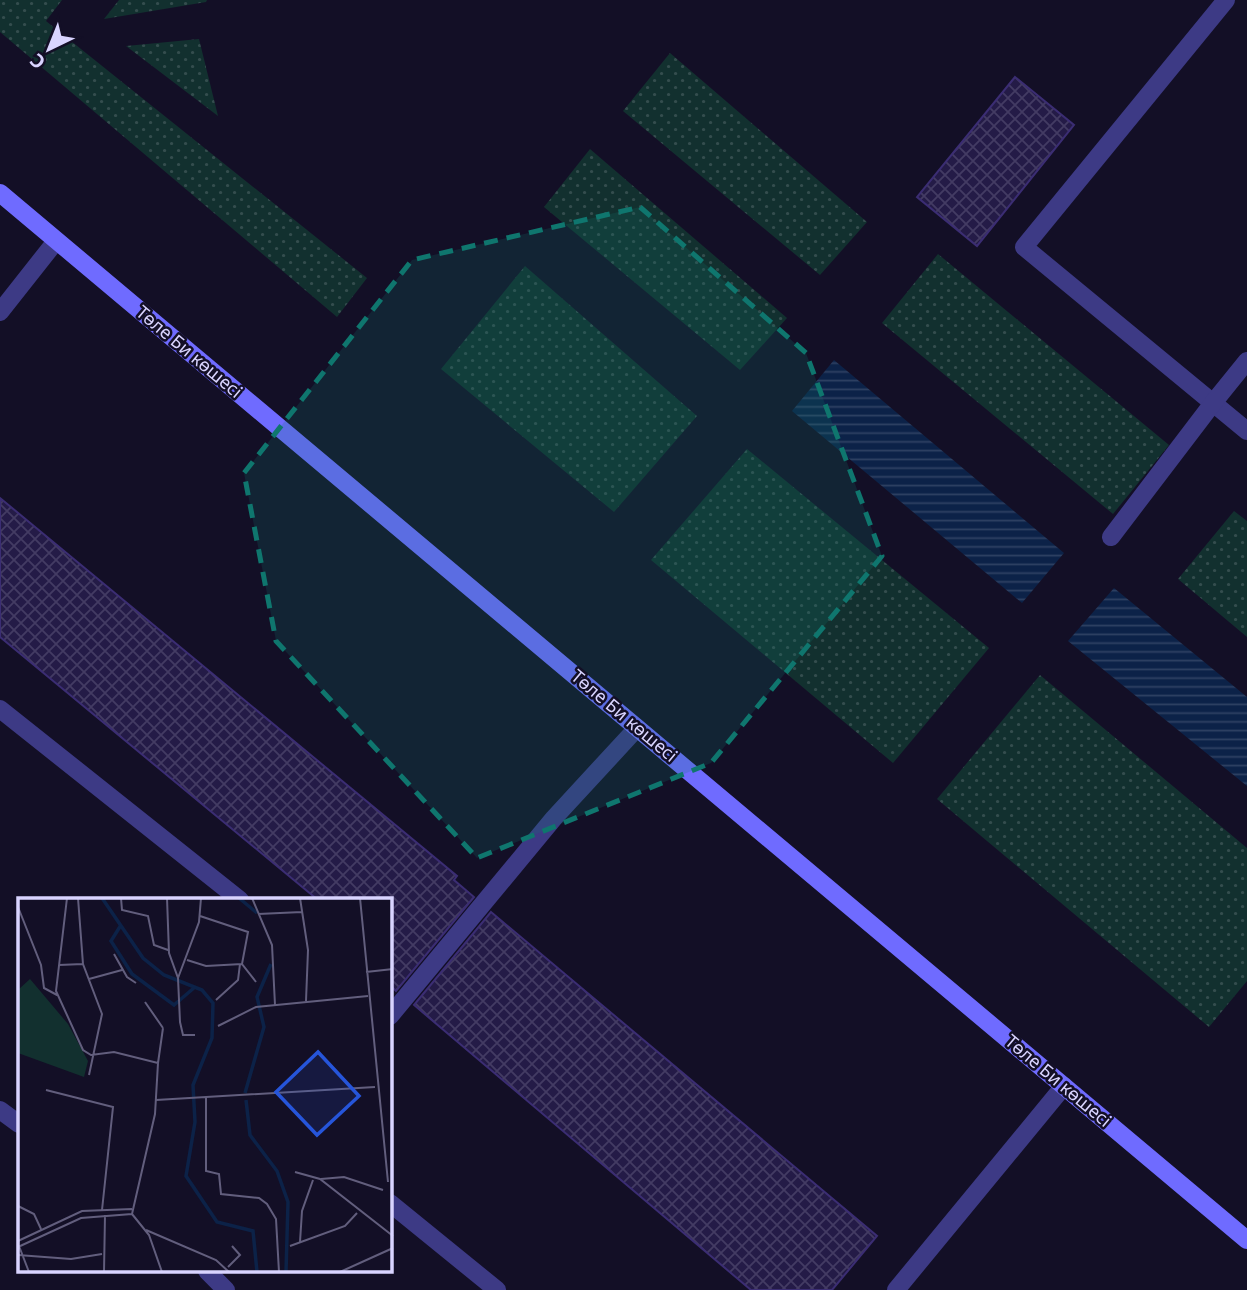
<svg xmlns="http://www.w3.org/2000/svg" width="1247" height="1290" viewBox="0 0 1247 1290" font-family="'Noto Sans',sans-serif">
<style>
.grass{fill:url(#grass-dots)}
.water{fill:url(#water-rules)}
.building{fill:url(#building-cross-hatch);stroke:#3b2d73;stroke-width:2}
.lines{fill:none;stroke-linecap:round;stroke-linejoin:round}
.lane{stroke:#3d3a85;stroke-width:18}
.secondary{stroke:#6f6bff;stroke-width:18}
.marked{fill:#0f766e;fill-opacity:0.2;stroke:#0f766e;stroke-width:5;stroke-dasharray:14 9;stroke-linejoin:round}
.labels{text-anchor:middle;stroke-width:5;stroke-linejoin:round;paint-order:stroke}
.street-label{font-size:18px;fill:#d9d4ff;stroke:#130f26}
.inset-river{fill:none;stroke:#0c2248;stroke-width:3.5}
.inset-road{fill:none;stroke:#625e7d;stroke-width:2}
.view{fill:#2655da;fill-opacity:0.15;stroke:#2655da;stroke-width:3.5}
.inset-edge{fill:none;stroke:#d9d4ff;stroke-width:3.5}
</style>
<defs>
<pattern id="grass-dots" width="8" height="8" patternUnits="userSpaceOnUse" patternTransform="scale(1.75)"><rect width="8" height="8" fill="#12302f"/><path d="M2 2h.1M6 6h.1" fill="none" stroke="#344d4e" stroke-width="1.8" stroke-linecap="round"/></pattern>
<pattern id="water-rules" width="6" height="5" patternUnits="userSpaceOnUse" patternTransform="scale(1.75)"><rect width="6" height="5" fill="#0c2248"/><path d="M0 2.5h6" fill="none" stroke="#2f4163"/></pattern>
<pattern id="building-cross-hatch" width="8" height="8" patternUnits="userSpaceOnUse" patternTransform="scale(1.75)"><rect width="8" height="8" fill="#241b47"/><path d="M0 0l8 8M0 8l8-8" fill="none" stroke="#433b63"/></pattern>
</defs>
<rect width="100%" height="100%" fill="#130f26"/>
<g class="grass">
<path d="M0,0H62L46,21L367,278L337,317L0,32Z"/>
<path d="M119,0H207L206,2L104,19Z"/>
<path d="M199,39L218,116L126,46Z"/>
<path d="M670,53L867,222L820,275L623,111Z"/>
<path d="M590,149L787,318L740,370L544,207Z"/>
<path d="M938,254L1169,445L1113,514L882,323Z"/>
<path d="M525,266L697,416L614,512L441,369Z"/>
<path d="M747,449L989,648L893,763L651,560Z"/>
<path d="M1234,511L1247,521V637L1178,579Z"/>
<path d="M1040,675L1247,848V981L1209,1027L937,799Z"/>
</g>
<g class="water">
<path d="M834,360L1064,553L1022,603L792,411Z"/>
<path d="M1114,588L1247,697V786L1068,641Z"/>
</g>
<g class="building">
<path d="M1015,77L1074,125L977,246L917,197Z"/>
<path d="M0,498L457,876L454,880L474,897L396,991L390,985V900H318L0,637Z"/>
<path d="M491,912L877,1236L832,1290H751L414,1005Z"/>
</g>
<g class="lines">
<g class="lane">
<path d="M1226,0L1024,247L1247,431"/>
<path d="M0,312L56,241"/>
<path d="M1111,537L1213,403L1247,361"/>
<path d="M0,709L240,900"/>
<path d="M390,1016L554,818L637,728"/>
<path d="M0,1110L19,1124"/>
<path d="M390,1203L497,1290"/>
<path d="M207,1271L226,1290"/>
<path d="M896,1290L1064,1086"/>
</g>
<path class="secondary" d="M0,193L1247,1240"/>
</g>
<path class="marked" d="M640,207L806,353L882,556L711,763L477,858L276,641L244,473L412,260Z"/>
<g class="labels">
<g class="street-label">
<text transform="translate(189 352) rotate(40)" y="6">Төле Би көшесі</text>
<text transform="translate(624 716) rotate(40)" y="6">Төле Би көшесі</text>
<text transform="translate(1058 1081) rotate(40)" y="6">Төле Би көшесі</text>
</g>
</g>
<g transform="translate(18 898)">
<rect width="374" height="374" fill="#130f26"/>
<path d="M12,81L50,126L70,163L66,179L0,155V92Z" fill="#12302f"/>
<path class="inset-river" d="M84,0L125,60L146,77L184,92L195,105L194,140L175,187L177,224L168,278L199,324L235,333L239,374M221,0L239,15M103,27L93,43L114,76L156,107L177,89M227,195L246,129L239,99L253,66M228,202L232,237L259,273L270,304L268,374"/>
<path class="inset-road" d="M49,0L38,93L65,152L73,157L96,154L140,165L137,216L114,316M60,0L65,66L84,116L71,177M103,0L104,12L130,18L136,47L150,52M149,0L151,55L160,80L162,124L165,137H177M234,0L254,47L257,107M282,0L290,52L288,103M342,0L370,284M0,9L23,67L26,90L39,97M240,16L284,14M182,18L230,34L224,66L238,84M96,56L109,79L118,85M169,62L188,68L224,66M41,67L65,66M348,74L375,71M160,80L181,24L183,0M71,81L104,72M198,102L220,82L222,66M127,104L145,130M200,128L238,109L350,98M140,165L145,130M28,192L95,209L84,312M188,199V273L201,276L203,296L241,300L249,306L258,321L261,374M138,202L357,189M277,274L302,281L375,338M303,281L326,279L365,292M0,308L16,316L23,331M114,316L131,337L144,374M128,332L198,362L211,374M0,343L64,313L114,311M282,344L284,313L295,282M1,348L11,374M272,348L327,328L339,315M0,349L63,320L114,316M0,357L53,361L84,356M210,369L222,357L214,348M86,374L87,317M322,374L375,350"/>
<path class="view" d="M300,154L341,198L299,237L258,194Z"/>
<rect width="374" height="374" class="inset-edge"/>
</g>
<g transform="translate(49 49) rotate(223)" stroke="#130f26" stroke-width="5" paint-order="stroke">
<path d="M0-5L12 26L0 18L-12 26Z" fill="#d9d4ff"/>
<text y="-10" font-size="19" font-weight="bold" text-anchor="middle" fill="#d9d4ff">С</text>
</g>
</svg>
